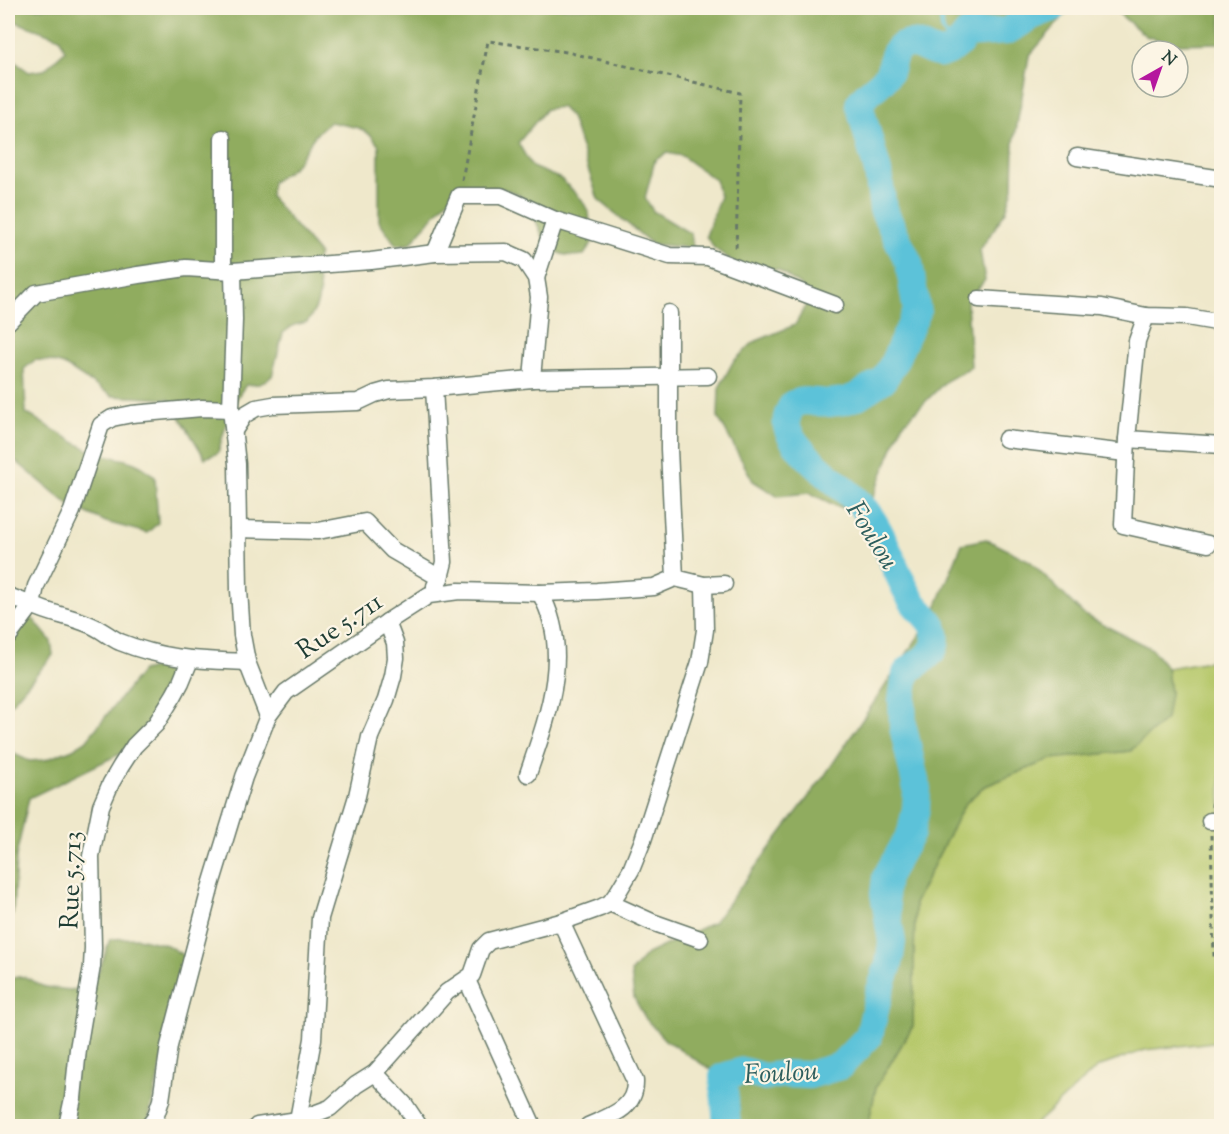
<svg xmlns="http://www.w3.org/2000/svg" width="1229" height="1134" viewBox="0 0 1229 1134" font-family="'Sorts Mill Goudy',serif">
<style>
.green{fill:#b6c86b;stroke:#6a8250;stroke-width:1.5}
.forest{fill:#90ac5f;stroke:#58744a;stroke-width:1.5}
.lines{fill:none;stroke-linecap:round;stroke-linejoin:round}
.stream{stroke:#5cc2d9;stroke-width:4.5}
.river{stroke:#5cc2d9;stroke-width:28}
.minor-casing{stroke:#687969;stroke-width:19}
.path{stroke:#687969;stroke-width:3;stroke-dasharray:4.5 4.5;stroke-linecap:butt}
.minor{stroke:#fff;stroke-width:16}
.labels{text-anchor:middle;stroke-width:4.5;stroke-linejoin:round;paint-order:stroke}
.street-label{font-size:26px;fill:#1f3d34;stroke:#fcf5e5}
.water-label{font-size:27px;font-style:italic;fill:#2e5e5d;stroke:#fcf5e5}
</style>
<rect width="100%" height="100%" fill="#fcf5e5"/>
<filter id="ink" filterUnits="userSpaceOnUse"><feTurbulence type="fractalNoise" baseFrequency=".0167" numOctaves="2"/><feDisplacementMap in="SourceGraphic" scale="12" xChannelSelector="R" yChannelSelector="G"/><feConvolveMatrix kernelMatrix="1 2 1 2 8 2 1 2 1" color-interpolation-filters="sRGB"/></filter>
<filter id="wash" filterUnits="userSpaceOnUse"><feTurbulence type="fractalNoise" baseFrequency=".008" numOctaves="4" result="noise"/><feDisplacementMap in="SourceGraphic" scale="24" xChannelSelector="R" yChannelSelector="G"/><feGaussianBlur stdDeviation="1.35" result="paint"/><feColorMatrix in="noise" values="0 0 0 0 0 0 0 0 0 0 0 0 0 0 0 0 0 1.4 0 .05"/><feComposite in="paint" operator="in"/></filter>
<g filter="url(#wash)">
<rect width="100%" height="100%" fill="#efe8cb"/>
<path class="green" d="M1221,659V1041L1145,1050L1098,1067L1033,1126H868L876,1087L913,1026L915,902L964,805L983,787L1051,759L1131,751L1170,693L1167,668Z"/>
<g class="forest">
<path d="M8,8H1079L1068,11L1029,56L1014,142L1013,188L1006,211L980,250L985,280L967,302L971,367L946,381L902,425L861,527L853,511L834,505L810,493L777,496L753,481L718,417L719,388L733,362L754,342L795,325L809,300L802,287L779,270L738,265L714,248L706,236L720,196L715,180L682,156L667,153L655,160L645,198L653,211L691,234L693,248L652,244L598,199L571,117L561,107L546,109L518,143L532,167L561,179L582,200L589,213L592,243L584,255C549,260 545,241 533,214C531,211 529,205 527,202C509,181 465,186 446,202C433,215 422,231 410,244L396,245L379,221V146L371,135L359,128L330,122C311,135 309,147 296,164C290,171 280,177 272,182L270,196L319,254L314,267C323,288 321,304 307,322L294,325L283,333L272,376L260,384L246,385C230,404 225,429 218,453L205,458L169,399L112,396L64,365L50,361L35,360L24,369L26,413C46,425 66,438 87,449C112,461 131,454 155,477L158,523L147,533L106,522L68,504L12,458L8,459V57L29,72L44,70L65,51L60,38L8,19Z"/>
<path d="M1112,8H1221V43L1173,44L1146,36Z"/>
<path d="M986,539L1030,561L1084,615L1152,649L1167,668L1170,693L1166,719L1130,751L1051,759L983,787L964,805L915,902L913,1026L876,1087L868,1126H729L739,1106L730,1082L665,1040L646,1019L634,998L631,972L647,954L714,922L825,775L933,615L962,544Z"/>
<path d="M8,600L24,608L51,641L53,655L8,707Z"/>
<path d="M157,667L169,676L170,691L126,751L29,798L16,856L13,914L8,919V741L14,754L29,761L45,760L73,749L86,741L142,671Z"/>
<path d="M138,938L167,945L186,957L147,1126H8V980C28,972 27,980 42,986C48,988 55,988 61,989C98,995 100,966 110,939Z"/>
</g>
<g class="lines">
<path class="stream" d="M938,8C948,30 932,28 959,45"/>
<path class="river" d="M727,1126L723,1077L743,1071L763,1077L785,1074L809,1075L840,1066L869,1036L879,993L889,964L892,942L884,894L886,877L911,833L916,808L917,789L903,727L902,700L906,673C914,664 932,657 935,645C939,623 923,616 913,602C893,572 886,532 861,505C842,485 797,454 788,430C784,421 788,412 793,404L803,401L829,403L845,401L858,396L883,380L891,368L917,312L909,263L883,209L878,172L859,104C867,90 880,87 888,74C893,66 891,51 902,46C927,35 936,76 967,34L1007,31L1032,16L1053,8"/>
</g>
</g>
<g filter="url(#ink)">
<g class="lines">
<g class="minor-casing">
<g id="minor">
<path d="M1077,157L1222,179"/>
<path d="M435,253L459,196H501L555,220L670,256L708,257L835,305"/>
<path d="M223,270V138"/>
<path d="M233,271L234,320L231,409L237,464L239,590L242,635L247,662L268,716"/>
<path d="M536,278L555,220"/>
<path d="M979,299L1102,307L1146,316L1187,317L1222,323"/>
<path d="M1146,316L1137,341L1127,439L1123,525L1208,544"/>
<path d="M8,322L36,293L138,275L186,268L233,271L371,261L435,253L506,252L524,260L536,278L539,297L532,379"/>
<path d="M434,388L444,562L440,578L435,586"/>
<path d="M231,409L202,408L132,414L112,418L101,425L72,511L36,586L32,605C50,614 69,616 88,624C100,628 109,637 120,642C165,660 200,660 247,662"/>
<path d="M235,429L244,415L256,408L273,405L358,402L375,394L389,390L434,388L532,379L708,376"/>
<path d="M1006,439L1126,453"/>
<path d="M1127,439L1222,445"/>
<path d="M238,529L318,531L365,522L392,550L440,578"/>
<path d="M675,578L704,585L724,584"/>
<path d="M8,596L32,605L8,637"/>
<path d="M528,774C548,716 573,651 540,593"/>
<path d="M1210,821H1222"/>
<path d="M610,903L652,922L700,939"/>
<path d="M561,922L635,1081C636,1109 610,1116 588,1126"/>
<path d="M467,980L533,1126"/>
<path d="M375,1073L405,1105L419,1126"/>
<path d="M67,1126L73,1098L78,1049L92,966L93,948L91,856L101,806L111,783L121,766L134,746L156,724L174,695L181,682L190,660"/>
<path d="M149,1126L155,1118L161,1100L169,1046L211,885L244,777L268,716L286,692L387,622L429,595L459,591L540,593L597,591L654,587L675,578L669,449V313"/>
<path d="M257,1126L298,1120L330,1108L356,1085L375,1073L447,992L472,975L481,949L489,941L561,922L600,908L610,903L618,892L631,870L643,840L700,662L705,630L704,585"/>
<path d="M299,1126L298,1120L313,1039L320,918L357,796L370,737L386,700L393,676L396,658L395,643L387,622"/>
</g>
</g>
<g class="path">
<path d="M462,180L488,41L567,52L740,93L736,252"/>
<path d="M1212,807L1222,719"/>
<path d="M1211,835L1214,957L1222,958"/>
</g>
<use href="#minor" class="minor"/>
</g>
</g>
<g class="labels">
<g class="street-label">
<text transform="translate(339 625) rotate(-34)" y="9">Rue 5.711</text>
<text transform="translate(70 880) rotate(-88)" y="9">Rue 5.713</text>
</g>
<g class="water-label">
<text transform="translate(873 535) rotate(58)" y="9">Foulou</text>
<text transform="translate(781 1072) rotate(-3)" y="9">Foulou</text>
</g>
</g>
<rect width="1229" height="1134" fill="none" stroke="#fcf5e5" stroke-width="30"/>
<g transform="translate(1160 69) rotate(40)"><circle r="28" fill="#fcf5e5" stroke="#a4ab9e" stroke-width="1.5"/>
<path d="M0-4.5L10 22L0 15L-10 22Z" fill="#b5179e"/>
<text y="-9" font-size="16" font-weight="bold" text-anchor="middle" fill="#1f3d34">N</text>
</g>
</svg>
